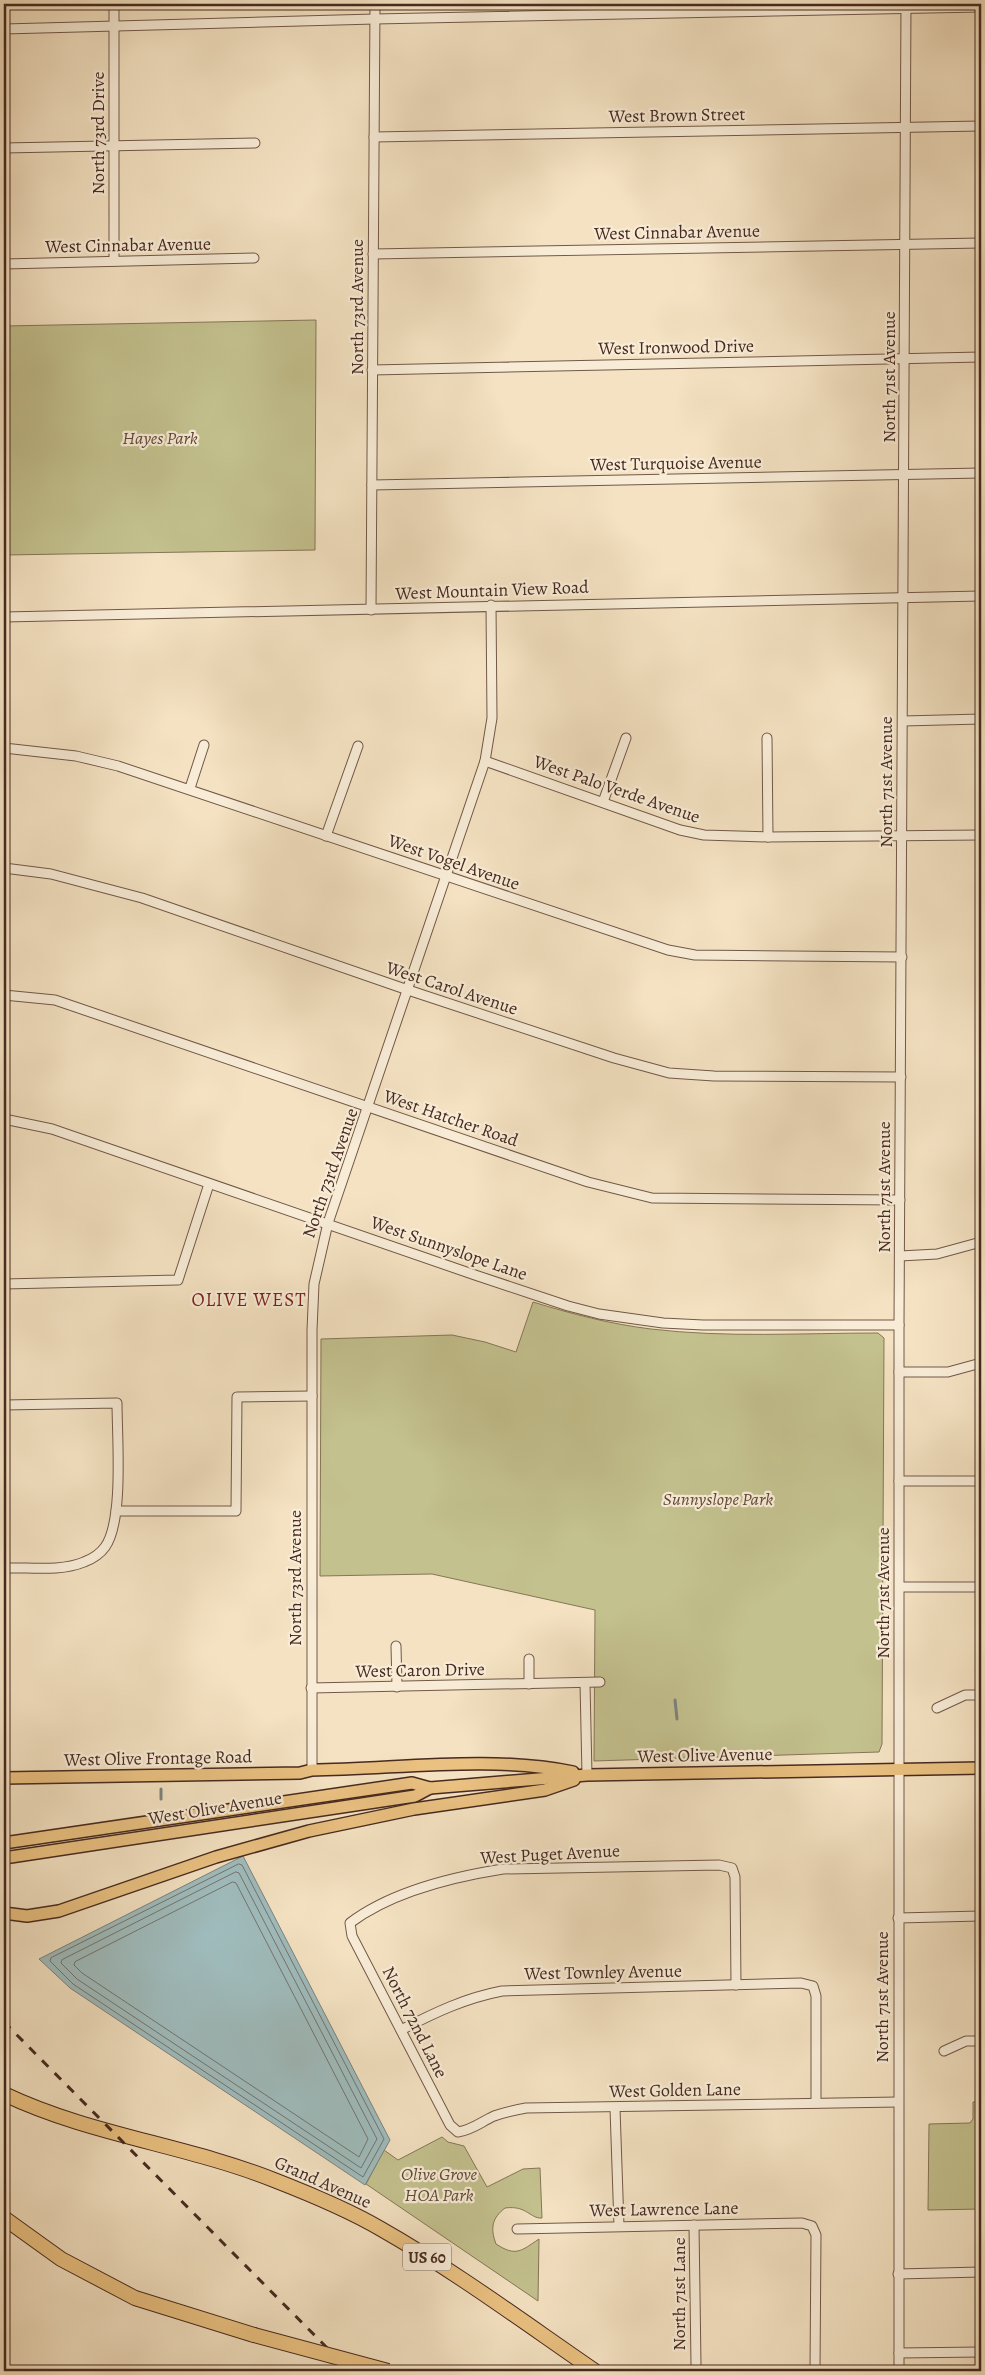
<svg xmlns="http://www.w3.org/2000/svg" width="985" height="2375" viewBox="0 0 985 2375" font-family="Alegreya,serif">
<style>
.green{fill:#c3c18e;stroke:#857657}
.water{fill:#9fbcbd;stroke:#7c827e}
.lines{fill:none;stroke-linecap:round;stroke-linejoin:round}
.shore{stroke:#73736e;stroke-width:1}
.stream{stroke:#7c827e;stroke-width:3}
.minor-casing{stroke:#725848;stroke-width:11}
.major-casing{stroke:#472a20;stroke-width:14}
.highway-casing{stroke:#472a20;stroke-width:16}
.minor{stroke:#f8ecd7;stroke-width:9}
.major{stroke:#eac181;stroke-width:11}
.highway{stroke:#eac181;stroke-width:14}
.rail{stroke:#472a20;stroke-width:3;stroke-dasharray:9 9;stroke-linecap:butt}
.highway-bridge-casing{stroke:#472a20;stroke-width:16;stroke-linecap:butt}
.highway-bridge{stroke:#eac181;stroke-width:14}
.labels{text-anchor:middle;stroke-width:4.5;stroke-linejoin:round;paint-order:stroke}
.shield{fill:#f8ecd7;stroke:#7c6457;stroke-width:1}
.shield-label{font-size:16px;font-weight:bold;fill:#472a20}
.street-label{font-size:18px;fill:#472a20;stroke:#f8ecd7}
.park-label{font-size:18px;font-style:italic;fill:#604836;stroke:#f8ecd7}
.neighbourhood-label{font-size:19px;letter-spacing:1px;fill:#7a1f14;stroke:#f8ecd7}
</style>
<rect width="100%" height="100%" fill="#f4e2c2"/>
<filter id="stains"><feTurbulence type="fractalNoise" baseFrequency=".004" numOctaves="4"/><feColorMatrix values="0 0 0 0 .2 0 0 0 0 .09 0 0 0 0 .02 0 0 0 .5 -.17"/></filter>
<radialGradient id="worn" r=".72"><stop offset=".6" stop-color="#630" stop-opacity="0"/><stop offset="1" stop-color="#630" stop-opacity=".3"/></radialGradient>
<g class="green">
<path d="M384,4H641L391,9H388Z"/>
<path d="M316,320L315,550L4,555V326Z"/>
<path d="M533,1302C572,1314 610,1324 651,1329C726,1338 803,1333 878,1333L884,1338L882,1744L879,1752L594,1761L595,1610L432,1574L320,1576L321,1339L452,1335L485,1342L516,1352Z"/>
<path d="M973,2102H981V2209L928,2210L929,2124L970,2123L973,2119Z"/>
<path d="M442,2137L448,2142L464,2146L487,2187L523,2169L540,2168L542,2218C530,2219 527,2205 505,2208C492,2218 490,2228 496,2244C516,2257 521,2251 539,2239L538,2301L366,2184L384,2150L398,2160Z"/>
</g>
<path class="water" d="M243,1856L390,2140L365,2185L70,1988L39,1959Z"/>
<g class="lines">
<g class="shore">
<path d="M239,1864L242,1865L384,2139L363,2177L73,1984L50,1961L51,1958Z"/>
<path d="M236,1872L239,1873L377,2139L361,2168L77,1979L61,1963L62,1960Z"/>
<path d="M233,1882L236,1883L368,2139L359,2157L82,1973L74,1965L75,1962Z"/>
</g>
<g class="stream">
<path d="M675,1700L677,1719"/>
<path d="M161,1789V1799"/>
</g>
<g class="minor-casing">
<g id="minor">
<path d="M4,29L375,19L981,7"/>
<path d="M374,137L981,126"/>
<path d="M4,148L255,143"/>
<path d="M373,254L981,243"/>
<path d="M114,261V4"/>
<path d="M4,264L254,258"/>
<path d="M372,370L981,357"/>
<path d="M372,485L981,473"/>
<path d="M371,610L375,4"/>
<path d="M4,617L981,596"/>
<path d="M903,721L981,719"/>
<path d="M767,738L768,837"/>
<path d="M4,748L76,756L118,766L668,950L695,955L902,957"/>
<path d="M485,761L680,830L704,835L768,837L981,835"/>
<path d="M190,788L204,745"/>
<path d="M603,802L626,738"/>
<path d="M326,836L358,746"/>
<path d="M4,868L51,874L142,898L408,990L614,1058L669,1073L714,1076L901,1077"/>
<path d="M4,995L55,1000L588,1182L652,1198L900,1200"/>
<path d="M4,1119L52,1129L475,1275L568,1306L599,1314L663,1323L703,1325H899"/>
<path d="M900,1256L937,1254L981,1242"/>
<path d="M4,1284L178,1280L209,1184"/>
<path d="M899,1372H948L981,1363"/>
<path d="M4,1405L117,1403C117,1437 124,1521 105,1547C100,1554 92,1559 84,1562C60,1572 29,1567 4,1568"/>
<path d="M899,1481H981"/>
<path d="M116,1511H236L237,1397L312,1396"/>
<path d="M900,1587H981"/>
<path d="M396,1646L397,1687"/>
<path d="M529,1659V1684"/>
<path d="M585,1683L587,1775"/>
<path d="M311,1688L600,1682"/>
<path d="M937,1708L965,1695H981"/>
<path d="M312,1770V1330L314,1284L328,1223L485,761L492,718L491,605"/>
<path d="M898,1918L981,1916"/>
<path d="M736,1985L735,1877L732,1868L719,1865L503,1869C452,1877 391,1892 350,1923L352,1936L450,2125L458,2132C472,2130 481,2122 494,2116C505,2112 515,2110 526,2108L898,2102"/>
<path d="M401,2030C434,2013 465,1998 502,1991L801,1983L813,1986L816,1996V2103"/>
<path d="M944,2051L966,2041H981"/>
<path d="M615,2108L619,2226"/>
<path d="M694,2225L696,2364"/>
<path d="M517,2229L802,2223L812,2226L816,2235L815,2371"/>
<path d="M898,2274L981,2272"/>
<path d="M899,2353L981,2352"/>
<path d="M899,2371V1325L906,4"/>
</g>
</g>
<g class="major-casing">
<g id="major">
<path d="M4,1778L300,1773L312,1770C398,1769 488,1755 573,1772"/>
<path d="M4,1843L412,1783L430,1788L587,1775L981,1768"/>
<path d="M4,1858L415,1796L430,1788"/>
<path d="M4,1913L27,1916L59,1911L216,1857L309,1831L414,1809L545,1790L574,1780"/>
</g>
</g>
<g class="highway-casing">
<g id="highway">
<path d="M4,2094C90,2135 186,2145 274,2180C310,2194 347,2209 381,2229C455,2271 525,2323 595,2371"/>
<path d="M4,2218L61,2259L135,2298L254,2335"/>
</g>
</g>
<use href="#minor" class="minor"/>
<use href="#major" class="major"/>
<use href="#highway" class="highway"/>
<path class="rail" d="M4,2022L350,2371"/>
<g class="highway-bridge-casing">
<path id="highway-bridge" d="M254,2335L388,2371"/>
</g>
<use href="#highway-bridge" class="highway-bridge"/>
</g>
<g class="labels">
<rect class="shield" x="403" y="2243.5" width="48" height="27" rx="4"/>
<g class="shield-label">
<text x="427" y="2263">US 60</text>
</g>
<g class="street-label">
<text transform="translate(677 115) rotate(-1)" y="6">West Brown Street</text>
<text transform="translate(98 133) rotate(-90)" y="6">North 73rd Drive</text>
<text transform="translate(677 232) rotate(-1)" y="6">West Cinnabar Avenue</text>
<text transform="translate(128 245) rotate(-1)" y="6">West Cinnabar Avenue</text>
<text transform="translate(357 307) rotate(-90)" y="6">North 73rd Avenue</text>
<text transform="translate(676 347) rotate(-1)" y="6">West Ironwood Drive</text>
<text transform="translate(889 377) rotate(-90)" y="6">North 71st Avenue</text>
<text transform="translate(676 463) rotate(-1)" y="6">West Turquoise Avenue</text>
<text transform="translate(492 590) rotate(-2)" y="6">West Mountain View Road</text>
<text transform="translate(886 782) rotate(-90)" y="6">North 71st Avenue</text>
<text transform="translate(617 789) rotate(19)" y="6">West Palo Verde Avenue</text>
<text transform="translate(454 862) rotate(19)" y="6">West Vogel Avenue</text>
<text transform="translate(452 988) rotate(18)" y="6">West Carol Avenue</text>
<text transform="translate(451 1118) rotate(19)" y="6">West Hatcher Road</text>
<text transform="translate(330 1173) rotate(-71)" y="6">North 73rd Avenue</text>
<text transform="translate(884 1187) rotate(-90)" y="6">North 71st Avenue</text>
<text transform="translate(449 1248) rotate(19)" y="6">West Sunnyslope Lane</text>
<text transform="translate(295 1578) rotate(-90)" y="6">North 73rd Avenue</text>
<text transform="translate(883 1593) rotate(-90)" y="6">North 71st Avenue</text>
<text transform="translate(420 1670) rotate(-1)" y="6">West Caron Drive</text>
<text transform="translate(705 1755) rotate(-1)" y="6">West Olive Avenue</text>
<text transform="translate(158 1758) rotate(-1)" y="6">West Olive Frontage Road</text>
<text transform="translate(215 1808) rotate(-9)" y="6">West Olive Avenue</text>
<text transform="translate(550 1854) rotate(-3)" y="6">West Puget Avenue</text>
<text transform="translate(603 1972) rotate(-1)" y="6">West Townley Avenue</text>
<text transform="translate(882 1997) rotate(-90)" y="6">North 71st Avenue</text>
<text transform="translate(415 2022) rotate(63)" y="6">North 72nd Lane</text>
<text transform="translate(675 2090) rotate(-1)" y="6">West Golden Lane</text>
<text transform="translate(323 2182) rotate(24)" y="6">Grand Avenue</text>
<text transform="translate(664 2209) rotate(-1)" y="6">West Lawrence Lane</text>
<text transform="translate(679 2294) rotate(-90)" y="6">North 71st Lane</text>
</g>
<g class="park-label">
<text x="160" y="444">Hayes Park</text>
<text x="718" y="1505">Sunnyslope Park</text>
<text x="439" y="2180">Olive Grove<tspan x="439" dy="21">HOA Park</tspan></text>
</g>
<g class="neighbourhood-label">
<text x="249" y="1306">OLIVE WEST</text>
</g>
</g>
<rect width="985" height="2375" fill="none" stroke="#f4e2c2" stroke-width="20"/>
<rect x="5" y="5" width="975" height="2365" fill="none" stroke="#472a20" stroke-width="2.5"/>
<rect x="10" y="10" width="965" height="2355" fill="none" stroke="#472a20"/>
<rect width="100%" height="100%" filter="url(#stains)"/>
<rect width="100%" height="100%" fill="url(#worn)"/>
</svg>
